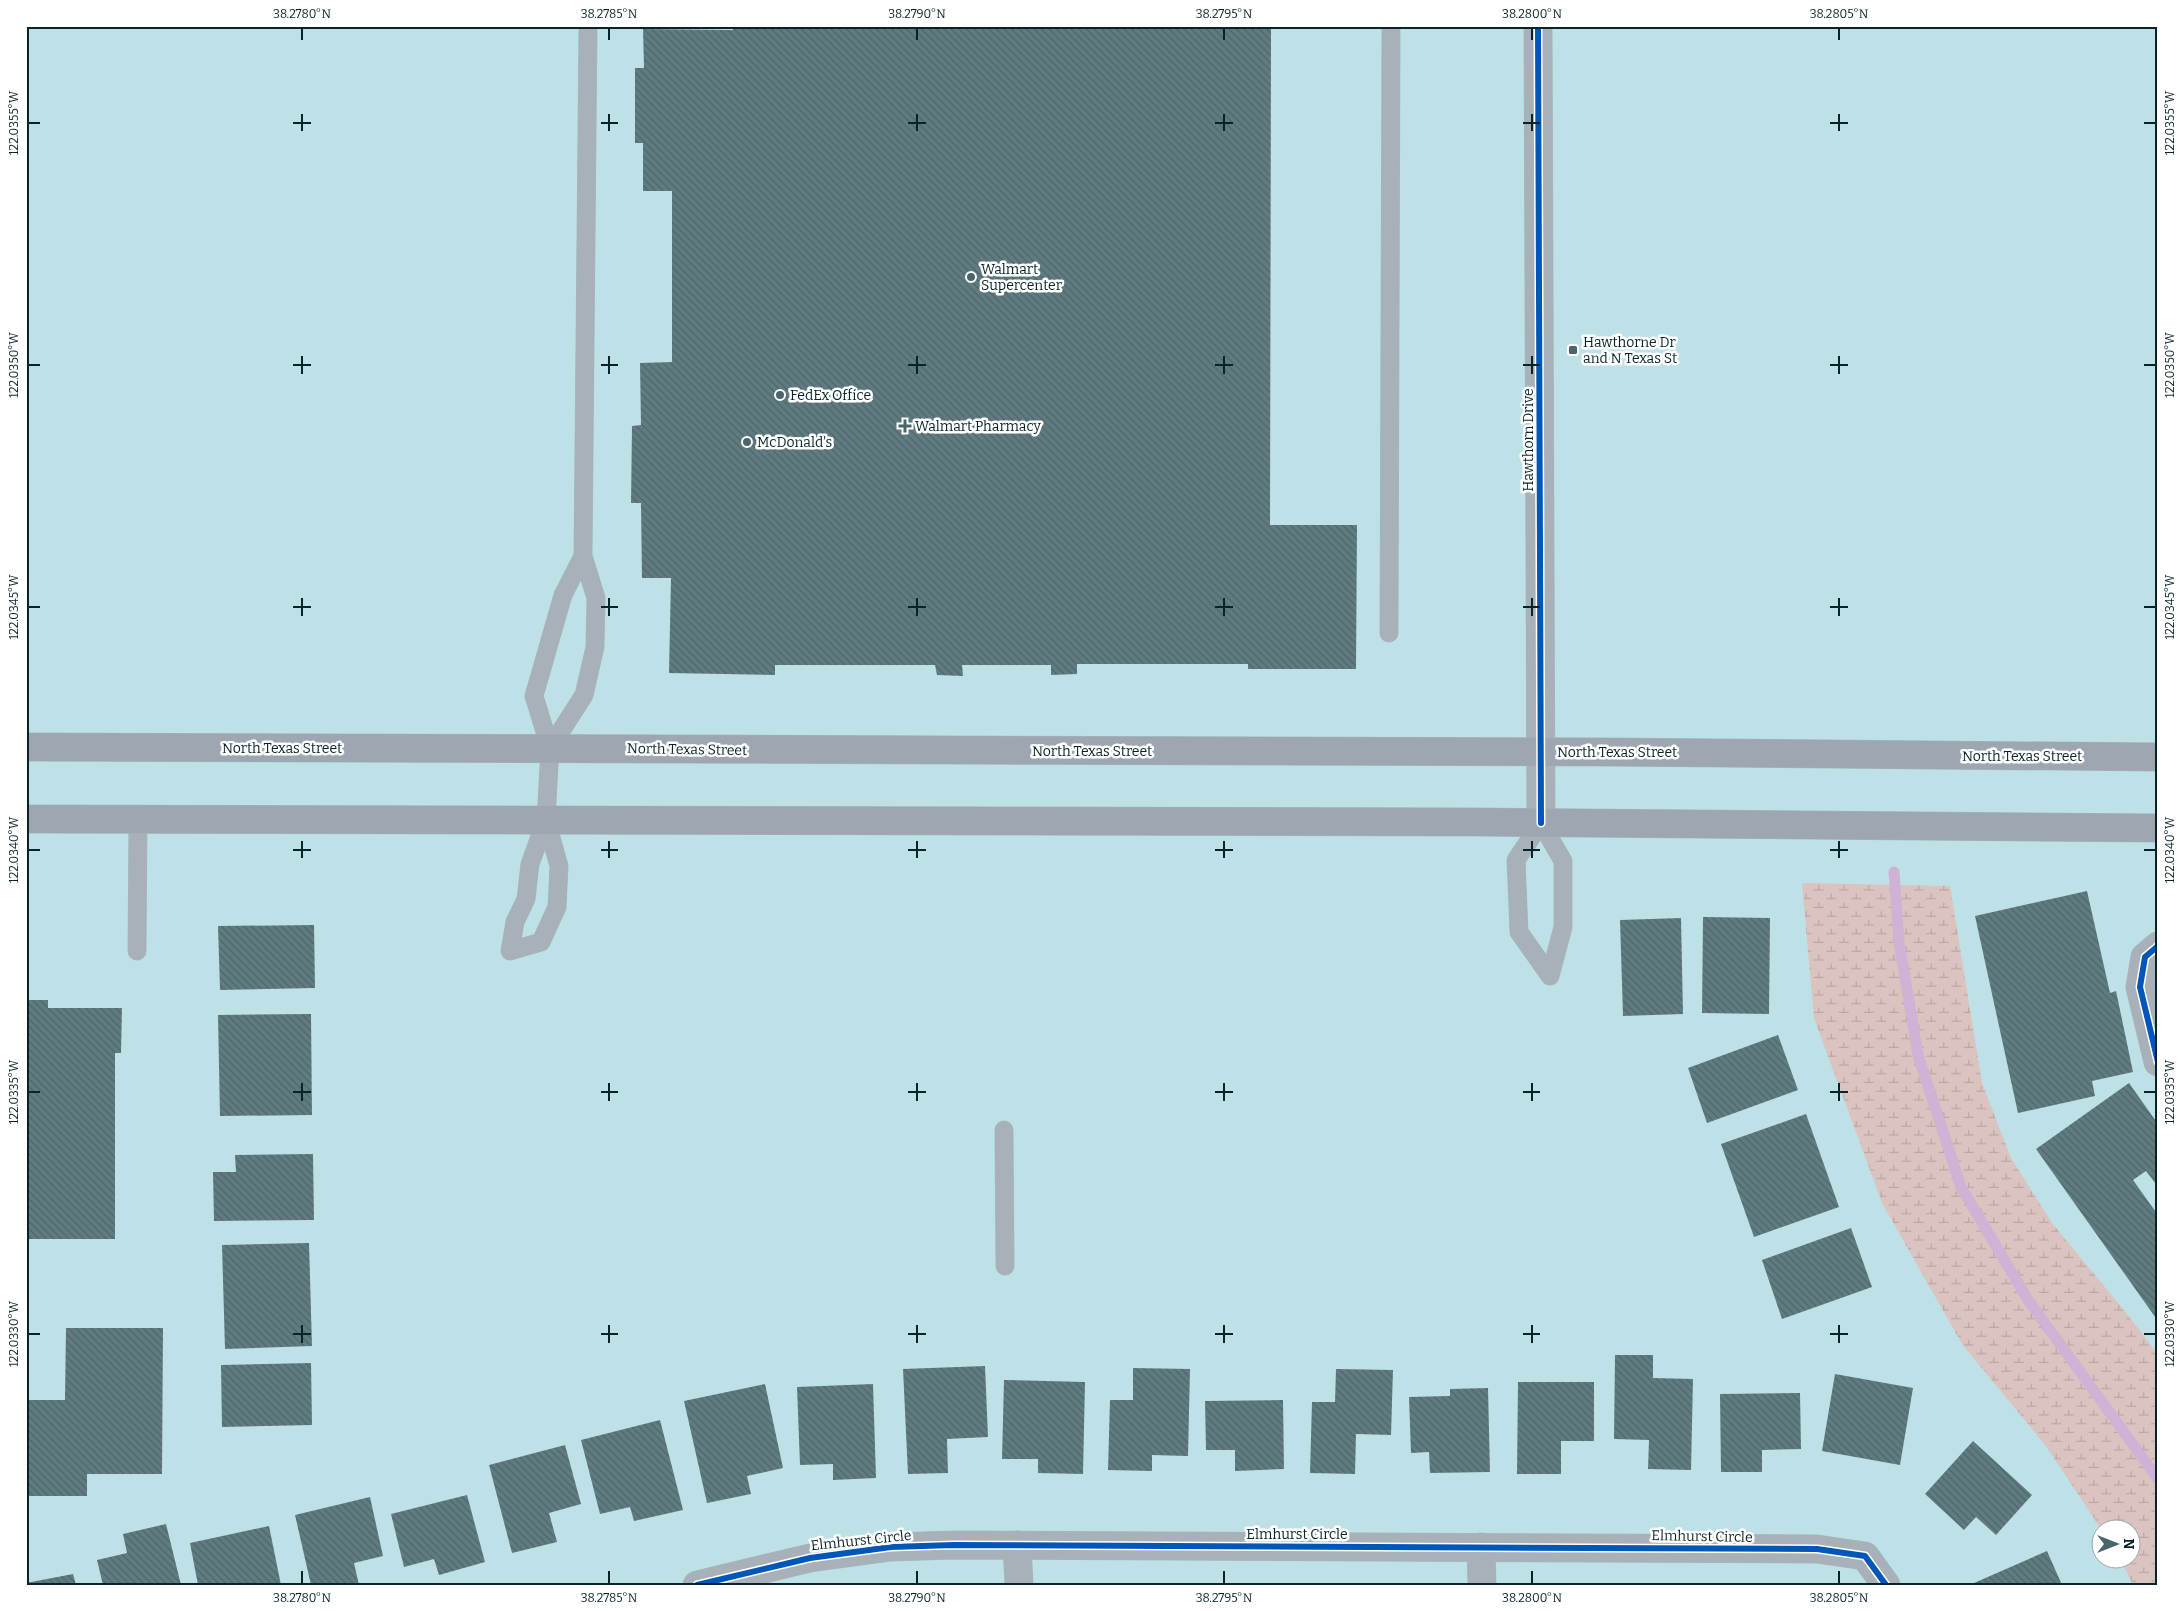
<svg xmlns="http://www.w3.org/2000/svg" width="2184" height="1611" viewBox="0 0 2184 1611" font-family="Bitter,serif">
<style>
.wetland{fill:url(#wetland-marsh)}
.lines{fill:none;stroke-linecap:round;stroke-linejoin:round}
.stream{stroke:#cfb2d6;stroke-width:11}
.building{fill:url(#building-back-hatch)}
.service-casing{stroke:#a1bdc2;stroke-width:19}
.minor-casing{stroke:#a1bdc2;stroke-width:29}
.secondary-casing{stroke:#a1bdc2;stroke-width:29}
.service{stroke:#a8b0b8;stroke-width:18}
.minor{stroke:#a8b0b8;stroke-width:28}
.secondary{stroke:#9ea6b1;stroke-width:28}
.cycleway-casing{stroke:#fff;stroke-width:9}
.cycleway{stroke:#0057b8;stroke-width:6}
.ticks{fill:none;stroke:#092428;stroke-width:2}
.poi-dot{fill:#48666b;stroke:#fff;stroke-width:2}
.labels{text-anchor:middle;stroke-width:5;stroke-linejoin:round;paint-order:stroke}
.poi-label{font-size:14px;fill:#092428;stroke:#fff;text-anchor:start}
.street-label{font-size:14px;fill:#092428;stroke:#fff}
.neatline{fill:none;stroke:#092428;stroke-width:2}
.ticks-label{font-size:12px;text-anchor:middle;fill:#092428}
</style>
<defs>
<pattern id="wetland-marsh" width="20" height="14" patternUnits="userSpaceOnUse" patternTransform="scale(1.25)"><rect width="20" height="14" fill="#dbc3bf"/><path d="M1 5h8M5 5V1M11 12h8M15 12V8" fill="none" stroke="#bba7a4"/></pattern>
<pattern id="building-back-hatch" width="6" height="6" patternUnits="userSpaceOnUse" patternTransform="scale(1.25)"><rect width="6" height="6" fill="#617c81"/><path d="M-1 5l2 2M0 0l6 6M5-1l2 2" fill="none" stroke="#4e656a"/></pattern>
</defs>
<rect width="100%" height="100%" fill="#bee1e8"/>
<path class="wetland" d="M1802,883L1950,886L1982,1083L2011,1158L2052,1223L2127,1314L2158,1354V1585H2133L2120,1559L2132,1558V1528L2101,1529L2046,1446L1962,1344L1882,1203L1814,1018Z"/>
<g class="lines">
<path class="stream" d="M1894,872L1899,942L1918,1055L1961,1187L2028,1300L2158,1479"/>
</g>
<g class="building">
<path d="M733,26H1271L1270,525H1357L1356,669H1248V664H1077V674L1051,675V665H962L963,676L937,675L935,665H775V675L669,673L671,578H642L641,503H631L632,426L641,425L640,363L672,362V191H643V143H635V68H644L643,29L733,30Z"/>
<path d="M2087,891L2110,993L2116,991L2133,1072L2092,1081L2095,1096L2018,1113L1975,916Z"/>
<path d="M1703,917L1770,918L1769,1014L1702,1013Z"/>
<path d="M1681,918L1683,1014L1623,1016L1620,920Z"/>
<path d="M314,925L315,988L220,990L218,926Z"/>
<path d="M26,1000H48V1008H122L121,1053H115V1239H26Z"/>
<path d="M311,1014L312,1115L220,1116L218,1015Z"/>
<path d="M1778,1035L1798,1090L1707,1123L1688,1068Z"/>
<path d="M2129,1083L2158,1124V1183L2156,1184L2146,1171L2133,1180L2158,1215V1321L2036,1149Z"/>
<path d="M1806,1114L1839,1207L1754,1237L1721,1144Z"/>
<path d="M313,1154L314,1220L214,1221L213,1172H236L235,1155Z"/>
<path d="M1851,1228L1872,1287L1782,1319L1762,1260Z"/>
<path d="M309,1243L312,1346L225,1349L222,1245Z"/>
<path d="M66,1328H163L162,1474H87V1496H26V1400H65Z"/>
<path d="M1615,1355H1653V1378L1693,1379L1691,1470L1648,1469L1649,1440L1614,1439Z"/>
<path d="M311,1363L312,1425L222,1427L221,1365Z"/>
<path d="M985,1366L988,1437L947,1439L948,1473L908,1474L903,1369Z"/>
<path d="M1133,1368L1190,1369L1188,1456L1152,1455V1471L1108,1470L1110,1400H1133Z"/>
<path d="M1336,1369L1393,1370L1391,1435L1356,1434L1355,1474L1310,1473L1312,1402H1335Z"/>
<path d="M1835,1374L1913,1388L1900,1465L1822,1451Z"/>
<path d="M1004,1380L1085,1382L1083,1474L1038,1473V1459H1002Z"/>
<path d="M1518,1382H1594V1441H1561V1474H1517Z"/>
<path d="M765,1384L783,1468L747,1476L751,1494L707,1503L684,1401Z"/>
<path d="M873,1384L876,1478L833,1480V1464L800,1465L797,1387Z"/>
<path d="M1488,1388L1490,1472L1430,1473L1429,1452L1411,1453L1409,1397L1450,1396V1389Z"/>
<path d="M1800,1393L1801,1449L1762,1450V1472H1721L1720,1394Z"/>
<path d="M1283,1400L1284,1469L1235,1471V1450H1206L1205,1401Z"/>
<path d="M660,1420L683,1510L634,1521L630,1507L600,1514L581,1440Z"/>
<path d="M1973,1441L2032,1495L1996,1535L1976,1517L1964,1530L1925,1494Z"/>
<path d="M565,1445L581,1504L549,1513L557,1542L512,1553L489,1465Z"/>
<path d="M467,1495L485,1562L439,1575L434,1559L404,1567L391,1514Z"/>
<path d="M370,1497L383,1556L354,1563L359,1585H311L295,1515Z"/>
<path d="M166,1524L181,1585H103L97,1560L127,1553L123,1534Z"/>
<path d="M269,1526L281,1585H198L190,1543Z"/>
<path d="M2047,1551L2062,1585H1974V1583Z"/>
<path d="M73,1574L76,1585H26V1583Z"/>
</g>
<g class="lines">
<g class="service-casing">
<g id="service">
<path d="M1389,633L1391,26"/>
<path d="M550,748L584,695L595,647L596,598L583,556L588,26"/>
<path d="M546,820L559,866L557,907L541,942L510,951L515,922L526,899L530,864L546,820L550,748L534,696L563,595L583,556"/>
<path d="M1541,823L1563,861V927L1550,976L1519,932L1516,860Z"/>
<path d="M137,951L138,819"/>
<path d="M1004,1130L1005,1266"/>
</g>
</g>
<g class="minor-casing">
<g id="minor">
<path d="M1538,26L1541,823"/>
<path d="M2158,946L2145,957L2140,987L2158,1062"/>
<path d="M1017,1545L1019,1585"/>
<path d="M1481,1547L1482,1585"/>
<path d="M697,1585L810,1558L891,1547L954,1545L1817,1549L1865,1556L1886,1585"/>
</g>
</g>
<g class="secondary-casing">
<g id="secondary">
<path d="M26,747L1606,752L2158,757"/>
<path d="M26,819L1479,822L2158,828"/>
</g>
</g>
<use href="#service" class="service"/>
<use href="#minor" class="minor"/>
<use href="#secondary" class="secondary"/>
<g class="cycleway-casing">
<g id="cycleway">
<path d="M1538,26L1541,823"/>
<path d="M2158,946L2145,957L2140,987L2158,1062"/>
<path d="M697,1585L810,1558L891,1547L954,1545L1817,1549L1865,1556L1886,1585"/>
</g>
</g>
<use href="#cycleway" class="cycleway"/>
</g>
<path class="ticks" d="M302,28V40M609,28V40M917,28V40M1224,28V40M1532,28V40M1839,28V40M302,114V131M609,114V131M917,114V131M1224,114V131M1532,114V131M1839,114V131M28,123H40M293,123H311M601,123H618M908,123H926M1215,123H1233M1523,123H1540M1830,123H1848M2144,123H2156M302,356V374M609,356V374M917,356V374M1224,356V374M1532,356V374M1839,356V374M28,365H40M293,365H311M601,365H618M908,365H926M1215,365H1233M1523,365H1540M1830,365H1848M2144,365H2156M302,598V616M609,598V616M917,598V616M1224,598V616M1532,598V616M1839,598V616M28,607H40M293,607H311M601,607H618M908,607H926M1215,607H1233M1523,607H1540M1830,607H1848M2144,607H2156M302,841V858M609,841V858M917,841V858M1224,841V858M1532,841V858M1839,841V858M28,850H40M293,850H311M601,850H618M908,850H926M1215,850H1233M1523,850H1540M1830,850H1848M2144,850H2156M302,1083V1101M609,1083V1101M917,1083V1101M1224,1083V1101M1532,1083V1101M1839,1083V1101M28,1092H40M293,1092H311M601,1092H618M908,1092H926M1215,1092H1233M1523,1092H1540M1830,1092H1848M2144,1092H2156M302,1325V1343M609,1325V1343M917,1325V1343M1224,1325V1343M1532,1325V1343M1839,1325V1343M28,1334H40M293,1334H311M601,1334H618M908,1334H926M1215,1334H1233M1523,1334H1540M1830,1334H1848M2144,1334H2156M302,1571V1584M609,1571V1584M917,1571V1584M1224,1571V1584M1532,1571V1584M1839,1571V1584"/>
<g class="poi-dot">
<circle cx="971" cy="277" r="5"/>
<rect x="1568" y="345" width="10" height="10" rx="2.5"/>
<circle cx="780" cy="395" r="5"/>
<path d="M902.5 418.5h5v5h5v5h-5v5h-5v-5h-5v-5h5z"/>
<circle cx="747" cy="442" r="5"/>
</g>
<g class="labels">
<g class="poi-label">
<text x="981" y="274">Walmart<tspan x="981" dy="16">Supercenter</tspan></text>
<text x="1583" y="347">Hawthorne Dr<tspan x="1583" dy="16">and N Texas St</tspan></text>
<text x="790" y="400">FedEx Office</text>
<text x="915" y="431">Walmart Pharmacy</text>
<text x="757" y="447">McDonald's</text>
</g>
<g class="street-label">
<text transform="translate(1528 440) rotate(-90)" y="5">Hawthorn Drive</text>
<text x="282" y="753">North Texas Street</text>
<text transform="translate(687 749) rotate(1)" y="5">North Texas Street</text>
<text x="1092" y="756">North Texas Street</text>
<text x="1617" y="757">North Texas Street</text>
<text x="2022" y="761">North Texas Street</text>
<text x="1297" y="1539">Elmhurst Circle</text>
<text transform="translate(1702 1536) rotate(1)" y="5">Elmhurst Circle</text>
<text transform="translate(861 1540) rotate(-6)" y="5">Elmhurst Circle</text>
</g>
</g>
<rect width="2184" height="1611" fill="none" stroke="#ffffff" stroke-width="55"/>
<g transform="translate(2116 1544) rotate(90)"><circle r="24" fill="#ffffff" stroke="#9da7a9"/>
<path d="M0-4L9 19L0 12L-9 19Z" fill="#48666b"/>
<text y="-8" font-size="14" font-weight="bold" text-anchor="middle" fill="#092428">N</text>
</g>
<rect x="28" y="28" width="2128" height="1556" class="neatline"/>
<g class="ticks-label">
<text x="302" y="18">38.2780°N</text>
<text x="609" y="18">38.2785°N</text>
<text x="917" y="18">38.2790°N</text>
<text x="1224" y="18">38.2795°N</text>
<text x="1532" y="18">38.2800°N</text>
<text x="1839" y="18">38.2805°N</text>
<text transform="translate(2170 123) rotate(-90)" y="4">122.0355°W</text>
<text transform="translate(14 123) rotate(-90)" y="4">122.0355°W</text>
<text transform="translate(2170 365) rotate(-90)" y="4">122.0350°W</text>
<text transform="translate(14 365) rotate(-90)" y="4">122.0350°W</text>
<text transform="translate(2170 607) rotate(-90)" y="4">122.0345°W</text>
<text transform="translate(14 607) rotate(-90)" y="4">122.0345°W</text>
<text transform="translate(2170 850) rotate(-90)" y="4">122.0340°W</text>
<text transform="translate(14 850) rotate(-90)" y="4">122.0340°W</text>
<text transform="translate(14 1092) rotate(-90)" y="4">122.0335°W</text>
<text transform="translate(2170 1092) rotate(-90)" y="4">122.0335°W</text>
<text transform="translate(14 1334) rotate(-90)" y="4">122.0330°W</text>
<text transform="translate(2170 1334) rotate(-90)" y="4">122.0330°W</text>
<text x="302" y="1602">38.2780°N</text>
<text x="609" y="1602">38.2785°N</text>
<text x="917" y="1602">38.2790°N</text>
<text x="1224" y="1602">38.2795°N</text>
<text x="1532" y="1602">38.2800°N</text>
<text x="1839" y="1602">38.2805°N</text>
</g>
</svg>
